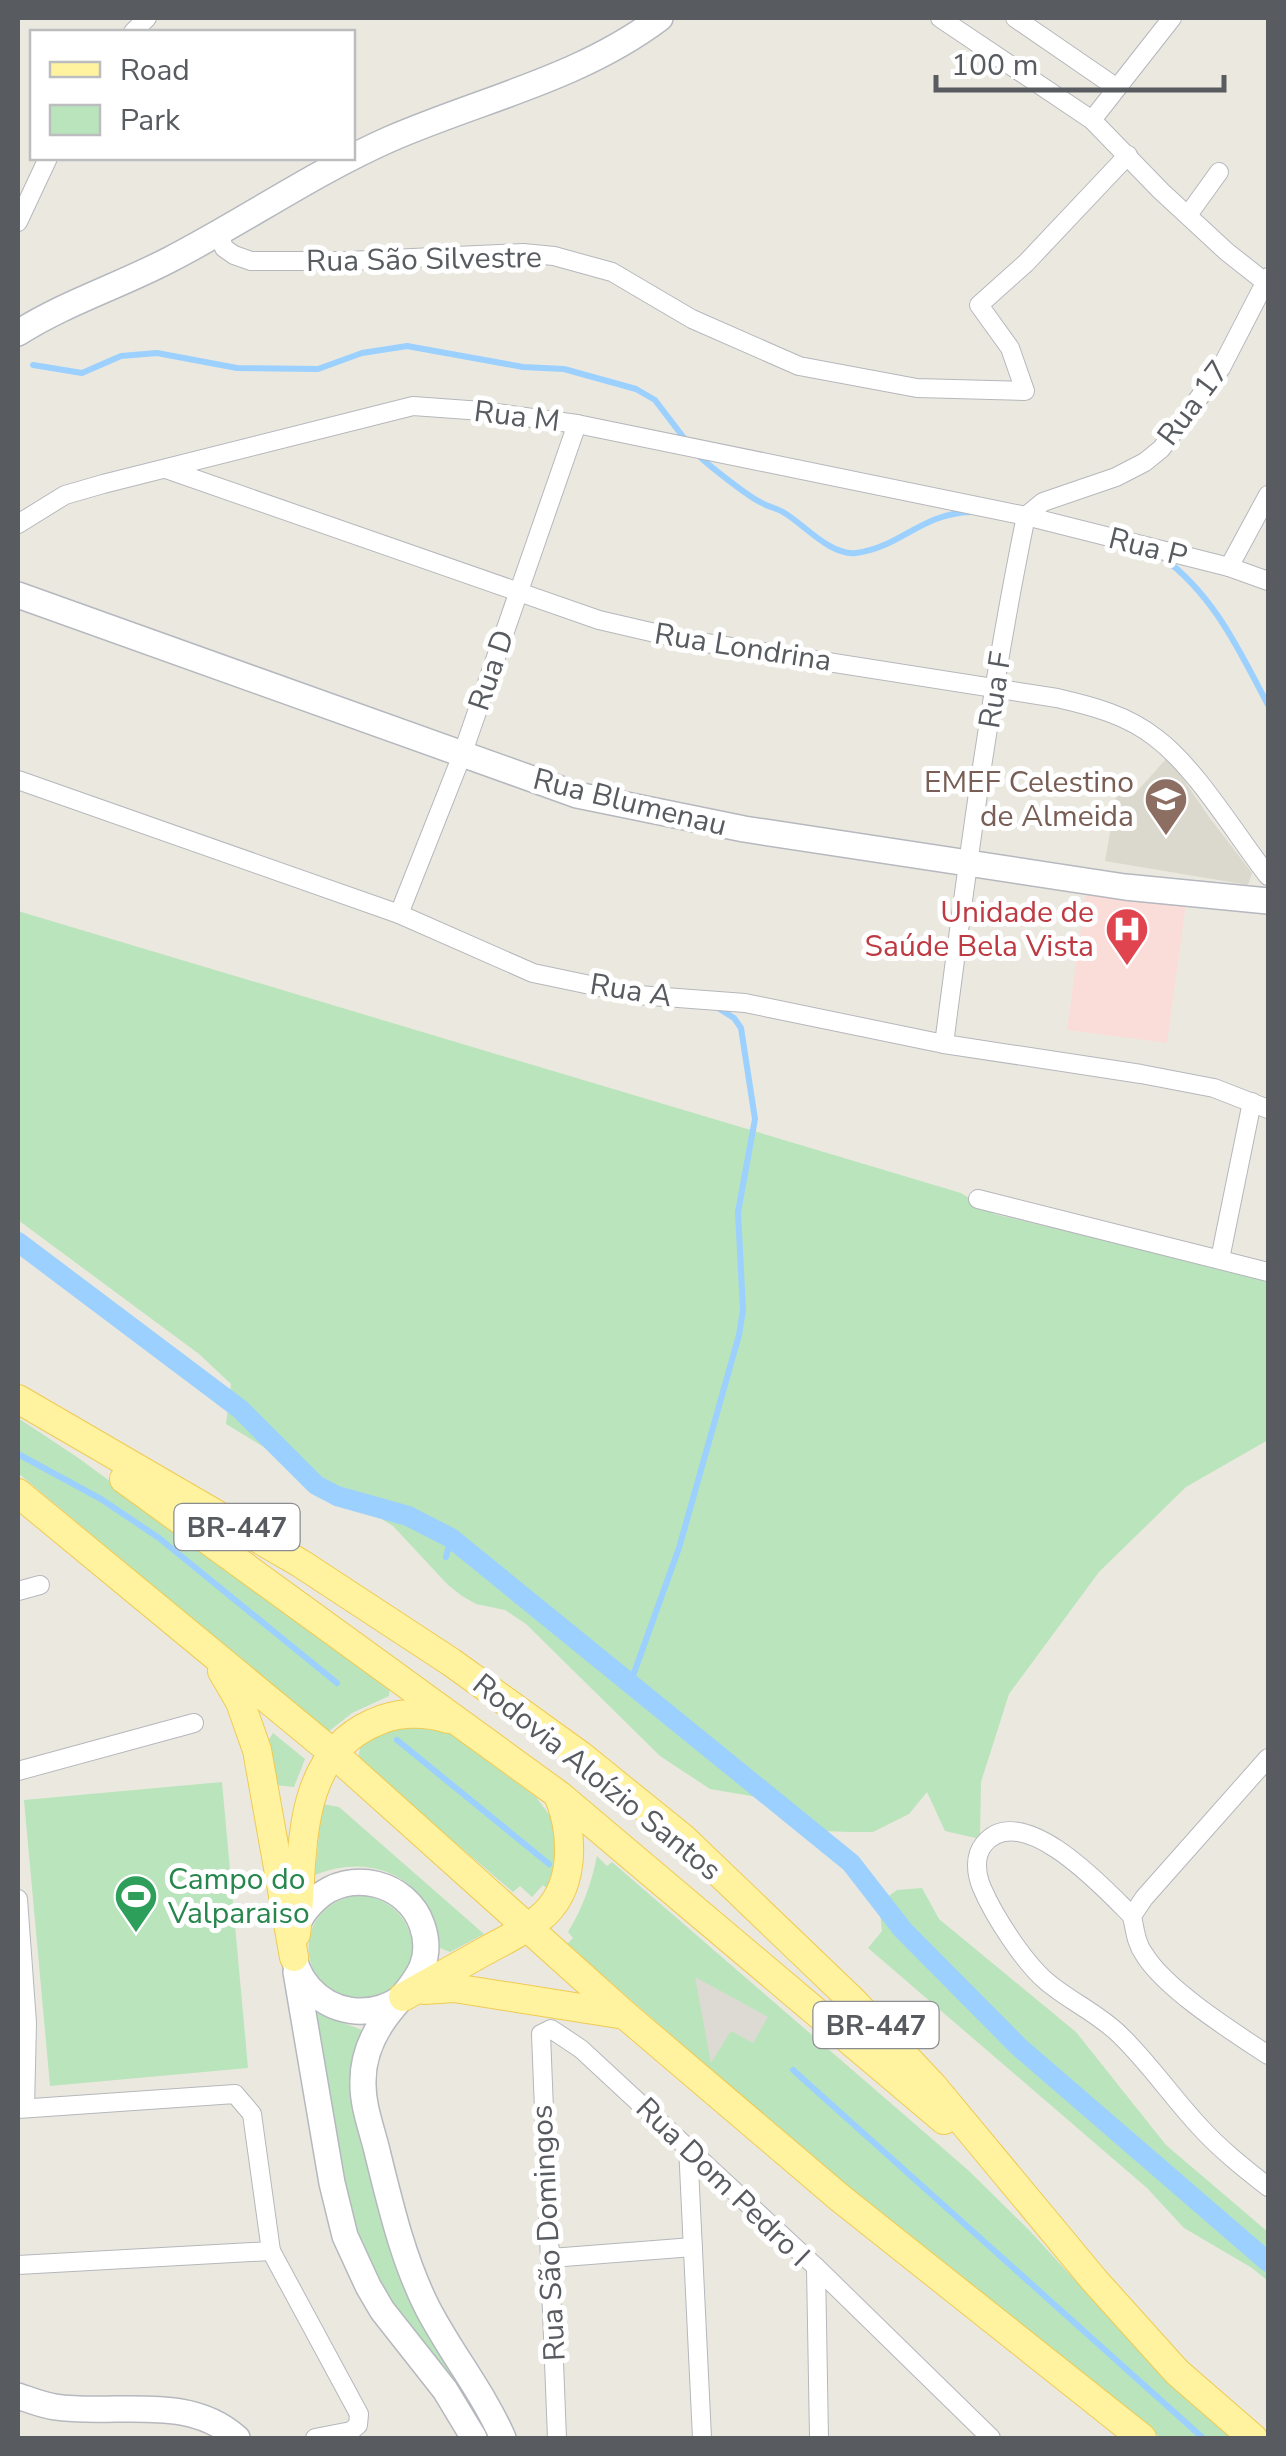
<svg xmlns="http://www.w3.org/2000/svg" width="1286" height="2456" viewBox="0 0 1286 2456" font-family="'Nunito Sans',sans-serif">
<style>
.industrial{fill:#dcdad3}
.education{fill:#dbd8cd}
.medical{fill:#faddd9}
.green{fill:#bae4bc;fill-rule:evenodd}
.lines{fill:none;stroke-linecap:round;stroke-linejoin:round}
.stream{stroke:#9bd0ff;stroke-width:6}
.canal{stroke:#9bd0ff;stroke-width:20}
.street-casing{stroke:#b5b7bc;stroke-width:20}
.secondary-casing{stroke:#b5b8be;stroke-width:28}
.primary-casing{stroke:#f0ca52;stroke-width:30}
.street{stroke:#fff;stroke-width:18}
.secondary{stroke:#fff;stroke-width:25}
.primary{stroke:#fff3a0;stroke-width:28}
.labels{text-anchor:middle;stroke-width:10;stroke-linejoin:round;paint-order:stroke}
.shield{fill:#fff;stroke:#8a8c90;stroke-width:2.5}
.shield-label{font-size:28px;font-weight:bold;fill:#585b60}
.street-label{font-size:30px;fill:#585b60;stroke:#fff}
.education-label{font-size:30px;fill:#785e54;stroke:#fff;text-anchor:end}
.health-label{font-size:30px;fill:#be3a42;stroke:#fff;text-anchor:end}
.leisure-label{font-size:30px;fill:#27864d;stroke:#fff;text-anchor:start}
</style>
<rect width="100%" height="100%" fill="#ebe9df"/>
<path class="industrial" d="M694,1976L769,2017L753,2044L711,2065Z"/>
<path class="education" d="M1166,759L1171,761L1209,817L1252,873L1248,885L1105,861L1117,793L1133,796Z"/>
<path class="medical" d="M1086,890L1186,904L1167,1043L1067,1030Z"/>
<g class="green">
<path d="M18,911L961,1193L994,1214L1268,1280V1440L1186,1487L1099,1572L1009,1694L981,1782L980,1839L945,1831L927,1792L909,1814L873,1832H850L823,1831L757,1797L710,1789L660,1756L526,1624L505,1610L476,1604L462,1596L448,1585L393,1526L226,1424L231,1384L199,1354L18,1220Z"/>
<path d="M18,1418L77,1457L390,1687L389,1696L352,1713L328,1732L18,1473Z"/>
<path d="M396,1725L443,1728L536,1797L550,1816L558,1837V1859L550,1891L543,1885L532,1897L520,1886L513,1892L358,1760L361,1743Z"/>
<path d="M273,1733L305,1759L294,1787L275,1785L267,1743Z"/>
<path d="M222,1782L248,2068L50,2086L24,1800Z"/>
<path d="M322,1804L339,1807L484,1934L450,1952L440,1948C433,1881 376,1850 315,1875Z"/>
<path d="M597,1856L607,1866L612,1862L968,2170L1030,2231L1158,2371L1232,2438H1161L887,2223L567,1944L573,1938L568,1932C583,1907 591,1885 597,1856ZM695,1977L768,2017L753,2043L731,2031L711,2063Z"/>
<path d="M922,1888L939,1919L1076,2032L1166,2145L1268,2232V2281L1252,2268L1184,2228L1147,2188L868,1948L882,1931L879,1903L897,1890Z"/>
<path d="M359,1895C425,1900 432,1990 370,1998C297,2008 284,1905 359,1895Z"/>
<path d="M317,2013L365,2031L386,2228L494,2438H487L472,2413L394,2311L353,2232L315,2022Z"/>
</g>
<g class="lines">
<g class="stream">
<path d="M33,365L82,373L121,356L157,353L237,368L318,369L362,353L407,346L523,367L564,369L636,389L655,400L687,442"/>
<path d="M695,452C704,462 750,498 762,503C769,507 776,508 783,512C804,524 830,556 856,553C899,548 922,513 971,512"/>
<path d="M1162,557C1214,595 1239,650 1268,705"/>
<path d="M18,1454L101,1499L159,1538L337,1683"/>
<path d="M446,1557L451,1538"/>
<path d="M630,1684L679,1548L739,1335L743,1310L738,1212L755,1119L741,1028L734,1018L718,1008"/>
<path d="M397,1740L549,1864"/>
<path d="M793,2070L1203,2438"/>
</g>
<path class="canal" d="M18,1242L240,1409L316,1485L337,1496L408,1516L451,1538L851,1863L903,1930L1019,2047L1268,2262"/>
<g class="street-casing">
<g id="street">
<path d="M940,18L1092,120L1161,191L1227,252L1265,282"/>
<path d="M1015,18L1117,88"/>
<path d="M133,32L147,18"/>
<path d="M1092,120L1172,18"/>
<path d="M1188,215L1219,172"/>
<path d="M18,222L48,158"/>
<path d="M219,233L224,248L234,255L251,261H347L523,253L554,256L612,272L692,319L799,366L917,388L1025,391L1010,348L979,305L1026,263L1128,155"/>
<path d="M166,469L599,620L681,639L1057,698C1092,706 1127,715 1156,738C1197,769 1236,835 1268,876"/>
<path d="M1026,516L1043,502L1116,477L1145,462L1161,449L1221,368L1268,277"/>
<path d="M18,524L65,495L103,484L413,406L482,411L577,424L1026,516L1229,567L1268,581"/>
<path d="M1229,567L1268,495"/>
<path d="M18,780L399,914L533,973L638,995L745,1003L944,1044L1141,1074L1214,1088L1268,1109"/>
<path d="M399,914L462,755L577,424"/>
<path d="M944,1044C967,867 990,691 1026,516"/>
<path d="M978,1199L1268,1272"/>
<path d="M1220,1259L1252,1102"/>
<path d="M18,1591L40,1585"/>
<path d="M1268,1758L1144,1898L1132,1916C1135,1930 1136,1943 1144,1954C1165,1989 1233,2032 1268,2055"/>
<path d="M18,1771L194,1723"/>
<path d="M18,1899L27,2023L25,2108"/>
<path d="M1132,1916C1106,1890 1022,1798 984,1844C974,1856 976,1874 982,1888C994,1916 1023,1961 1046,1981C1069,2001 1098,2013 1120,2035C1149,2063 1172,2097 1200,2127C1221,2150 1244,2168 1268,2187"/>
<path d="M18,2109L235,2094L252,2114L271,2251L359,2414L358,2425L351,2431L315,2438"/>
<path d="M688,2146L702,2438"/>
<path d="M551,2258L693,2247"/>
<path d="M18,2265L271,2251"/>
<path d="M816,2267L991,2438"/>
<path d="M557,2438L541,2034L551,2029L581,2049L816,2267L819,2438"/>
</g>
</g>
<g class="secondary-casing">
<g id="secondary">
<path d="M18,333C65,303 119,286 169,260C243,222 313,173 390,139C482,99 579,79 660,18"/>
<path d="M18,595L577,795L744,829L1125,887L1268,901"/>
<path d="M296,1972L332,2183L345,2236L368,2286L382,2310L445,2390L474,2438"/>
<path d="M403,1997C332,2046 253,1956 316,1899C350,1868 407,1882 422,1925C438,1971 402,1991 381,2024C370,2041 363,2061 363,2081C362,2106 373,2132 378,2155C391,2207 403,2259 427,2307C450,2352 483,2392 503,2438"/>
<path d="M18,2396C30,2400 42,2405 55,2407C115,2416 187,2393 237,2438"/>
</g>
</g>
<g class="primary-casing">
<g id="primary">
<path d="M18,1399L300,1563L451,1662L580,1755L684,1839L853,2001L933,2086L1095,2281L1177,2372L1253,2438"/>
<path d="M124,1479L559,1795L944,2120"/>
<path d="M18,1493L333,1753L625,2015L840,2198L1142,2438"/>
<path d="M222,1671L240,1702L257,1750L294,1957"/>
<path d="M296,1934C305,1860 291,1760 373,1723C396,1712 424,1711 448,1719"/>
<path d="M424,1990L454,1988L625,2015"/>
<path d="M403,1997C431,1981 458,1966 485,1951C503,1941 523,1932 539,1919C576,1890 574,1836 559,1797"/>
</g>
</g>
<use href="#street" class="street"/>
<use href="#secondary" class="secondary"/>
<use href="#primary" class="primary"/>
</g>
<defs>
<g id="school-pin" transform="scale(2.25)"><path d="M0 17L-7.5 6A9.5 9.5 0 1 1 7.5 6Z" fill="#8d6e63" stroke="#fff"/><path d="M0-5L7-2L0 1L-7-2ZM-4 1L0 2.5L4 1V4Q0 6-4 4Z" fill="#fff"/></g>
<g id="hospital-pin" transform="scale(2.25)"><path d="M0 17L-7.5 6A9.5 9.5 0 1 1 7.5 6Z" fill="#e0444e" stroke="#fff"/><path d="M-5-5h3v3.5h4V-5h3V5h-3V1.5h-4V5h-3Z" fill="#fff"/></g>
<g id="stadium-pin" transform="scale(2.25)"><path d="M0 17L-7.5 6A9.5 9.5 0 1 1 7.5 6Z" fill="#2e9e5b" stroke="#fff"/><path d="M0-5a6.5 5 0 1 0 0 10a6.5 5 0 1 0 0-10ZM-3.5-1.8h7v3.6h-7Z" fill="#fff"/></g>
</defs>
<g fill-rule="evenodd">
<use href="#school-pin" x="1166" y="799"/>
<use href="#hospital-pin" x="1127" y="929"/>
<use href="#stadium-pin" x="136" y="1896"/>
</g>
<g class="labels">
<g class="shield">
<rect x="174.5" y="1504" width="125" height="46" rx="8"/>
<rect x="813.5" y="2002" width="125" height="46" rx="8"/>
</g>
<g class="shield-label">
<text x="237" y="1537">BR-447</text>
<text x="876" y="2035">BR-447</text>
</g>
<g class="street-label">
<text transform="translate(424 259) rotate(-1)" y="10">Rua São Silvestre</text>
<text transform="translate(1193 403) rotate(-53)" y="10">Rua 17</text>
<text transform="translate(517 416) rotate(7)" y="10">Rua M</text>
<text transform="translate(1148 547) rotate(14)" y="10">Rua P</text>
<text transform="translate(743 647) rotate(9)" y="10">Rua Londrina</text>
<text transform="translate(491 670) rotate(-71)" y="10">Rua D</text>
<text transform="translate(995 690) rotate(-81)" y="10">Rua F</text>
<text transform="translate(630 802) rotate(14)" y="10">Rua Blumenau</text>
<text transform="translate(631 990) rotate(9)" y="10">Rua A</text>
<text transform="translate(597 1777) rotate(39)" y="10">Rodovia Aloízio Santos</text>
<text transform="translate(723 2182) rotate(44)" y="10">Rua Dom Pedro I</text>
<text transform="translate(548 2233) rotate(-93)" y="10">Rua São Domingos</text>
</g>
<g class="education-label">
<text x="1134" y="792">EMEF Celestino<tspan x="1134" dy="34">de Almeida</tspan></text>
</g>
<g class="health-label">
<text x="1094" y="922">Unidade de<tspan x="1094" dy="34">Saúde Bela Vista</tspan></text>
</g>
<g class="leisure-label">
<text x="168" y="1889">Campo do<tspan x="168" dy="34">Valparaiso</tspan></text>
</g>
</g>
<rect width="1286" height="2456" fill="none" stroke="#585b60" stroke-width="40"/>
<rect x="30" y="30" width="325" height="130" fill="#ffffff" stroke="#bcbdbf" stroke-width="2.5"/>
<rect x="50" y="62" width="50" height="15" fill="#fff3a0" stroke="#bcbdbf" stroke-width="2.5"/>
<text x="120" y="80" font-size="30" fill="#585b60">Road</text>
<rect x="50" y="105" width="50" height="30" fill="#bae4bc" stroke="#bcbdbf" stroke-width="2.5"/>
<text x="120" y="130" font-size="30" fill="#585b60">Park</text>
<path d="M936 75v15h288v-15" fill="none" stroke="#585b60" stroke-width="5"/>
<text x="951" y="75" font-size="30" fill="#585b60" stroke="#ffffff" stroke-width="8" paint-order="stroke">100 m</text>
</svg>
